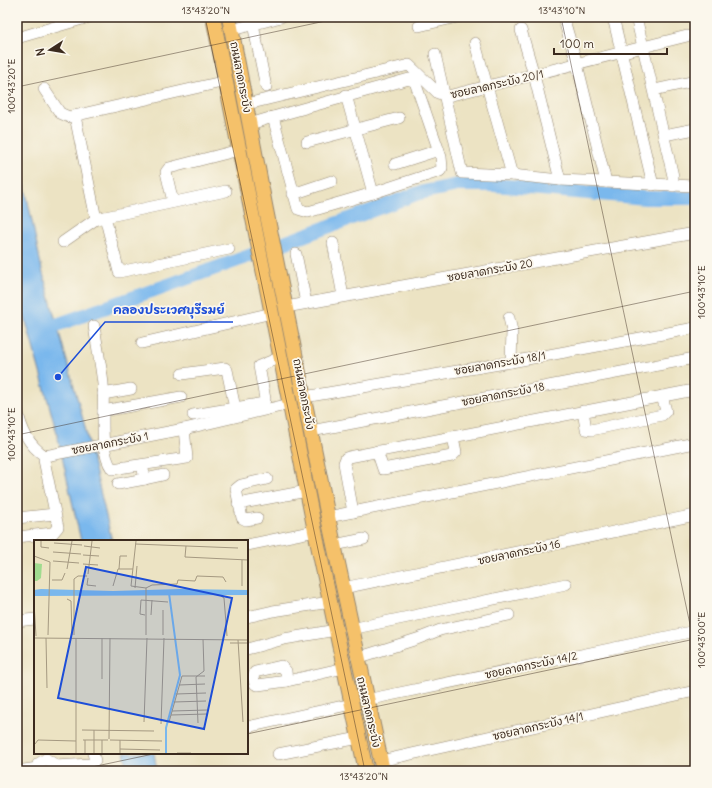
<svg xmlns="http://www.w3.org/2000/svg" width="712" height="788" viewBox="0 0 712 788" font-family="Delius,'Playpen Sans Thai',sans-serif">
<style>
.water{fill:#7ab8ed;stroke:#5a7186}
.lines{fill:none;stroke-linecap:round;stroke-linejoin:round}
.river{stroke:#7ab8ed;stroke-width:14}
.minor-casing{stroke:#948670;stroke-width:12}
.major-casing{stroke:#948670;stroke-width:16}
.minor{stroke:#fff;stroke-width:11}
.major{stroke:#f5c16b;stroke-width:14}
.ticks{fill:none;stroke:#3b2a1e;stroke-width:1;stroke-opacity:0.45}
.labels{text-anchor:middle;stroke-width:3.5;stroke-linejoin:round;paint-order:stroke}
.street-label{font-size:11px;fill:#3b2a1e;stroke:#fbf7ec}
.inset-river{fill:none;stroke:#7ab8ed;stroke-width:2}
.inset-road{fill:none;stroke:#a59981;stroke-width:1}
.view{fill:#1d4ed8;fill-opacity:0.15;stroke:#1d4ed8;stroke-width:2}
.inset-edge{fill:none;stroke:#3b2a1e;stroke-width:2}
.leader{fill:none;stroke:#1d4ed8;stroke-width:1.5}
.callout-dot{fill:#1d4ed8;stroke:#fbf7ec;stroke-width:1.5}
.callout-label{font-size:12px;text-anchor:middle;font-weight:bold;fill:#1d4ed8;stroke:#fbf7ec;stroke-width:3.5;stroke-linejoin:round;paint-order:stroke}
.neatline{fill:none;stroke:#3b2a1e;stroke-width:1.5}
.ticks-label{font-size:10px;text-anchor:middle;fill:#3b2a1e}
</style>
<rect width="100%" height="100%" fill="#fbf7ec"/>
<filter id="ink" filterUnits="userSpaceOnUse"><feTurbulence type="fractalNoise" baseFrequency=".025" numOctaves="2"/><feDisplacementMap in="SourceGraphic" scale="8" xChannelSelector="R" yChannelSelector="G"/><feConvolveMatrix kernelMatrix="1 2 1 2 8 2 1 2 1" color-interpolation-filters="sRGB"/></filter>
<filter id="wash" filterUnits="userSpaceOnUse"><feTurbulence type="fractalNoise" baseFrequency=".012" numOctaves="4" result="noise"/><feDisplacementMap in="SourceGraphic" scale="16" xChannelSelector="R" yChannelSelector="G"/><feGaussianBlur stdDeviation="0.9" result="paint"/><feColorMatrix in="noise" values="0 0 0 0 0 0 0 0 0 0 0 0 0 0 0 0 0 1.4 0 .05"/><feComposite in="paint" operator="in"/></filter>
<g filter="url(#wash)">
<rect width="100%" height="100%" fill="#ece3c3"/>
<g class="water">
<path d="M17,148L42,270L84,423L112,541H81L56,430L17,289Z"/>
<path d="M124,753H154L157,771H128Z"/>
</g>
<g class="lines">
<path class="river" d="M45,329L230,263L419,193L458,185H494L646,198H695"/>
</g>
</g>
<g filter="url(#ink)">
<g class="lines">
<g class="minor-casing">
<g id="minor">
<path d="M613,17L653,185"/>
<path d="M636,17L673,176V186"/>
<path d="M564,20L577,64L606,182"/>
<path d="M253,24L266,87"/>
<path d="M419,26L457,17"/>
<path d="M232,30L281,17"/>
<path d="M521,30L534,75L560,180"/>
<path d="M17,38L89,17"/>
<path d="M475,43L512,175"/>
<path d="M435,54L462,173L512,175L560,180L695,186"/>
<path d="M409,79L415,82L441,157L442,168L440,171L373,193L308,212L298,209L273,117Z"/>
<path d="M44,89L60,113L69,117L226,81"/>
<path d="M654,90L695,81"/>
<path d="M346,95L373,193"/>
<path d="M247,104L409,65L438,93L448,96L687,36"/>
<path d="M75,116L96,219"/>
<path d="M250,124L273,117"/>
<path d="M664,135L695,129"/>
<path d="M307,142L399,118"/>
<path d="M395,164L439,150"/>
<path d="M293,194L332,181"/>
<path d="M173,202L166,172L169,168L239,150"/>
<path d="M105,217L119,272L229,249"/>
<path d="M63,242L96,219L226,191"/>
<path d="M333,243L343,296"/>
<path d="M296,254L306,303"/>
<path d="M286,307L695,233"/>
<path d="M509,318L512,331L511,362"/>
<path d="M94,326C97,346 101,365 103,384C105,406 98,450 112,469L187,458L184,429"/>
<path d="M142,343L272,313"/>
<path d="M182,374L225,368L227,370L235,408"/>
<path d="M103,394L131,389"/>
<path d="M304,397L511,362L695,328"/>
<path d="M17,409C21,429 28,445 45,456"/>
<path d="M103,411L181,397"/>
<path d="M583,411L586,429L591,430L662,415L666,411L662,396"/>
<path d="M193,415L264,403L265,399L259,366L281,357"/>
<path d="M311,431L695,358"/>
<path d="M377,451L383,469L452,456L456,452L453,437"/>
<path d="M142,465L145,479L163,475"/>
<path d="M118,484L145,479"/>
<path d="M238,504L307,491"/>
<path d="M353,512L344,463L346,458L349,457L689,391L695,393"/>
<path d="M328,517L695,443"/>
<path d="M17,518L55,514"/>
<path d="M257,518L246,520L242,518L236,489L241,485L267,479"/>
<path d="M17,537L53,533L58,527L44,460L45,456L184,429L290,404"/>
<path d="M247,545L315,531"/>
<path d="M334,545L364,539"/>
<path d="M343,588L695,515"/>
<path d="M247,617L273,611L330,602"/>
<path d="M17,621L35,619"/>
<path d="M351,629L566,584"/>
<path d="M247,649L284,639L336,630"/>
<path d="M357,658L417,639L440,630L509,615"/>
<path d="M281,666L286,671L287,681L258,685L255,684L253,677L255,672Z"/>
<path d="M287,681L344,668"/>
<path d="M366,700L695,631"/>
<path d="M247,727L352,704"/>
<path d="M278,754L359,738"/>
<path d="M380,761L695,691"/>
<path d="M54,766L91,764L95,761L93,753"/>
<path d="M17,771L38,768"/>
<path d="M38,771V764L46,759L54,764V771"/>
</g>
</g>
<g class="major-casing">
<g id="major">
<path d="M213,17L315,531L366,771"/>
<path d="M229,17L266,210L328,517L383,771"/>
</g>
</g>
<use href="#minor" class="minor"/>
<use href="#major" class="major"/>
</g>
</g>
<path class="ticks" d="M205,17L365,771M561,17L695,648M17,87L344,17M17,435L695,291M247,734L695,639M73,771L158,753"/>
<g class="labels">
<g class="street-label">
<text transform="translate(241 77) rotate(79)" y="4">ถนนลาดกระบัง</text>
<text transform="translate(497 84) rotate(-13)" y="4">ซอยลาดกระบัง 20/1</text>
<text transform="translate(490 270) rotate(-10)" y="4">ซอยลาดกระบัง 20</text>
<text transform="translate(500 363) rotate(-10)" y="4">ซอยลาดกระบัง 18/1</text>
<text transform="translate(304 394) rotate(79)" y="4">ถนนลาดกระบัง</text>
<text transform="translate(503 394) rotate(-11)" y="4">ซอยลาดกระบัง 18</text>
<text transform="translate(110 443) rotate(-11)" y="4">ซอยลาดกระบัง 1</text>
<text transform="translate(519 552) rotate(-12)" y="4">ซอยลาดกระบัง 16</text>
<text transform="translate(531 665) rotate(-12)" y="4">ซอยลาดกระบัง 14/2</text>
<text transform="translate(369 712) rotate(77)" y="4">ถนนลาดกระบัง</text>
<text transform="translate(538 726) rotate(-13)" y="4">ซอยลาดกระบัง 14/1</text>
</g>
</g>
<g transform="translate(34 540)">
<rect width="214" height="214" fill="#ece3c3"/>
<path d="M0,23L8,24L7,38L3,41H0Z" fill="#a0db8f"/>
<path d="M146,49L214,50V55L0,56V50L7,49L79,51Z" fill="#7ab8ed"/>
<path class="inset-river" d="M132,213V188L146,135L135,53"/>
<path class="inset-road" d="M7,1V7L15,8M102,1L97,46L112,48V95M20,3L48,5M101,4L204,8M50,6L66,8M152,6L151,17L214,20M19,12L47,14M49,15L65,16M0,16L16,22L14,95M19,21L45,23M49,24L64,25M33,29L38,1M85,29L86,16H93M54,34L58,1M54,38L53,45L62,46M18,40H28L31,33M79,46L84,29H99M208,46V20M101,48L103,26M112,48L118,45L143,44L144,40L161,41L163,36L189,37L192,42M187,56L190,58L193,96M33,59L37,61L38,95M0,63L2,96M129,70V95M111,75L106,74L107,60L134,62M117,75L118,60M40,95V39L44,36H53M0,98L214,100M12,98L13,148M204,100L209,182M196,103H214M68,139V98M145,145L171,144M142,154L172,153M140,162L172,161M138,171L173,170M137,175L173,174M110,182L113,98M135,182L148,136H171M164,183L162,137L170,131L169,99M127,184L130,98M48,190L120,191M75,199L76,98M49,200H74M76,200L128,201M1,204L4,200L42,201M86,209L126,210M42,213V98M51,213V200M60,213V190M68,213V200M86,213V200M143,213H157"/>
<path class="view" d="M52,27L198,58L170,189L24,158Z"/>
<rect width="214" height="214" class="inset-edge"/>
</g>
<path class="leader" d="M58 377L105 322H233"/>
<circle class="callout-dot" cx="58" cy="377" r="4"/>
<g class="callout-label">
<text x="169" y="314">คลองประเวศบุรีรมย์</text>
</g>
<rect width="712" height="788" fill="none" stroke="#fbf7ec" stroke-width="44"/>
<g transform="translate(50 50) rotate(258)" stroke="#fbf7ec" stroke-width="3" paint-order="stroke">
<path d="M0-3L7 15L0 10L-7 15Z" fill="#3b2a1e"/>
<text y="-6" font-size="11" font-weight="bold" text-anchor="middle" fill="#3b2a1e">N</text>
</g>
<path d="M554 48v6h113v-6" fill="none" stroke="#3b2a1e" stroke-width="2"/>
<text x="560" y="48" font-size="12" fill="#3b2a1e" stroke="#fbf7ec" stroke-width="3" paint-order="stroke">100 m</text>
<rect x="22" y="22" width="668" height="744" class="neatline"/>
<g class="ticks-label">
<text x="206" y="14">13°43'20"N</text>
<text x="562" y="14">13°43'10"N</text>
<text transform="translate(11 86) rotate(-90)" y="4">100°43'20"E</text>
<text transform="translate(701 292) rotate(-90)" y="4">100°43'10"E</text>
<text transform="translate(11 434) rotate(-90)" y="4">100°43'10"E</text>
<text transform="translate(701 640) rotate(-90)" y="4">100°43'00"E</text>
<text x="364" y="780">13°43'20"N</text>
</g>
</svg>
